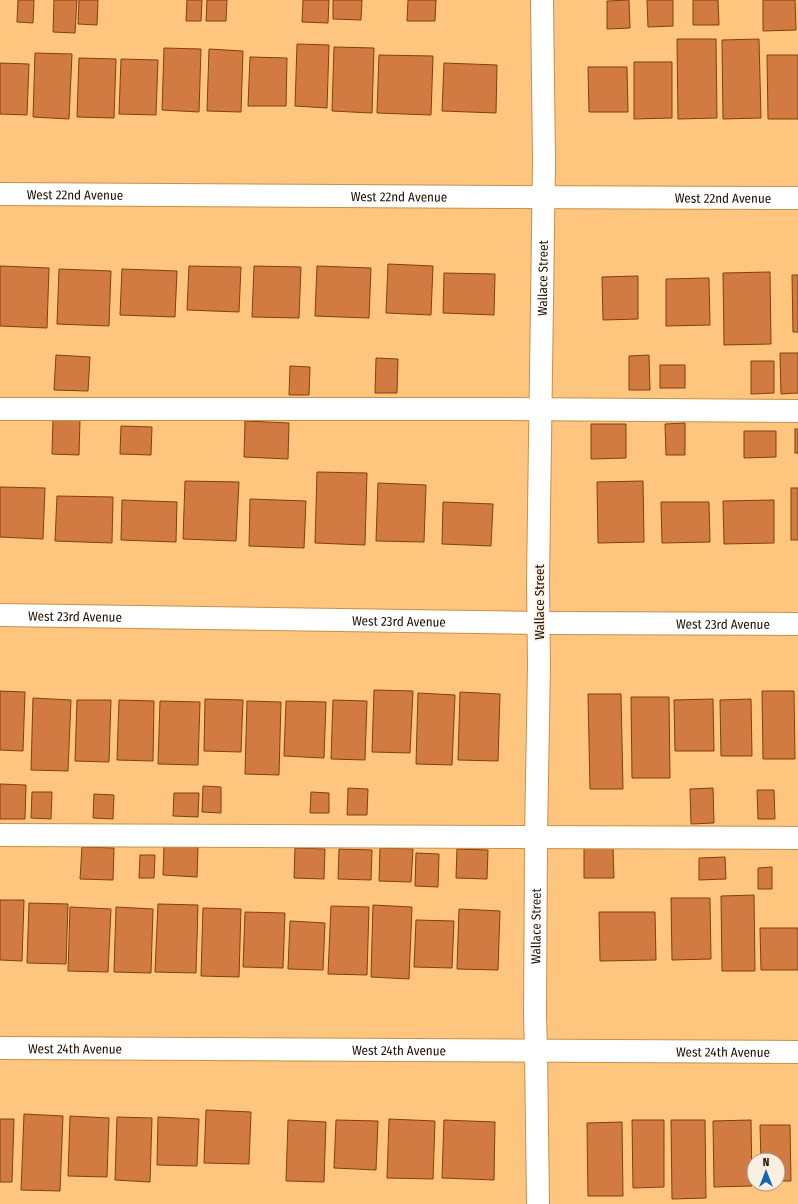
<svg xmlns="http://www.w3.org/2000/svg" width="798" height="1204" viewBox="0 0 798 1204" font-family="'Fira Sans Condensed',sans-serif">
<style>
.building{fill:#d17b43;stroke:#83400b}
.lines{fill:none;stroke-linecap:round;stroke-linejoin:round}
.minor-casing{stroke:#c69149;stroke-width:24}
.minor{stroke:#fff;stroke-width:22}
.labels{text-anchor:middle;stroke-width:3.5;stroke-linejoin:round;paint-order:stroke}
.street-label{font-size:13px;fill:#1f0f00;stroke:#faefe1}
</style>
<rect width="100%" height="100%" fill="#fdc57d"/>
<g class="building">
<path d="M18,0H34L33,23L17,22Z"/>
<path d="M54,0H77L75,33L53,32Z"/>
<path d="M79,0H98L97,25L78,24Z"/>
<path d="M187,0H202L201,21H186Z"/>
<path d="M207,0H227L226,21H206Z"/>
<path d="M303,0H329L328,23L302,22Z"/>
<path d="M333,0H362L361,20L333,19Z"/>
<path d="M408,0H436L435,21H407Z"/>
<path d="M629,0L630,28L607,29V1Z"/>
<path d="M647,0H673V26L648,27Z"/>
<path d="M693,0H718L719,25H693Z"/>
<path d="M763,0H795L796,30L763,31Z"/>
<path d="M677,39H716L717,118L678,119Z"/>
<path d="M759,39L761,118L723,119L722,40Z"/>
<path d="M297,44L329,45L327,108L295,106Z"/>
<path d="M334,47L374,48L372,113L332,111Z"/>
<path d="M164,48L201,49L199,112L162,110Z"/>
<path d="M209,49L243,51L241,112L207,111Z"/>
<path d="M35,53L72,54L69,119L33,117Z"/>
<path d="M379,55L433,56L431,115L377,113Z"/>
<path d="M767,55H798V119H768Z"/>
<path d="M250,57L287,58L286,106H248Z"/>
<path d="M79,58L116,59L114,118L77,117Z"/>
<path d="M121,59L158,60L156,115L119,114Z"/>
<path d="M634,62H672V118L634,119Z"/>
<path d="M0,63L29,64L27,115L0,114Z"/>
<path d="M444,63L497,65L496,113L442,111Z"/>
<path d="M588,67H627L628,112H589Z"/>
<path d="M388,264L433,266L431,315L386,313Z"/>
<path d="M0,266L49,268L47,328L0,326Z"/>
<path d="M189,266L241,267L239,312L187,310Z"/>
<path d="M254,266L301,267L299,318L252,317Z"/>
<path d="M317,266L371,268L369,318L315,316Z"/>
<path d="M59,269L111,271L109,326L57,324Z"/>
<path d="M122,269L177,271L175,317L120,315Z"/>
<path d="M770,272L771,344L724,345L723,273Z"/>
<path d="M444,273L495,274L494,315L443,313Z"/>
<path d="M792,275H798V332H793Z"/>
<path d="M638,276V319L603,320L602,277Z"/>
<path d="M709,278L710,325L666,326V279Z"/>
<path d="M780,353H798V393L781,394Z"/>
<path d="M56,355L90,357L88,391L54,390Z"/>
<path d="M649,355L650,390H629V356Z"/>
<path d="M376,358L398,359L397,393H375Z"/>
<path d="M751,361H774V393L751,394Z"/>
<rect x="660" y="365" width="25" height="23"/>
<path d="M290,366L310,367L309,395H289Z"/>
<path d="M53,419L80,420L79,455L52,454Z"/>
<path d="M245,421L289,423L288,459L244,457Z"/>
<path d="M685,423V455H666L665,424Z"/>
<path d="M591,424H626V458L591,459Z"/>
<path d="M121,426L152,427L151,455L120,454Z"/>
<rect x="795" y="429" width="3" height="24"/>
<path d="M744,431H776V457L744,458Z"/>
<path d="M317,472L367,473L365,545L315,543Z"/>
<path d="M185,481L239,482L236,541L183,539Z"/>
<path d="M643,481L644,542L598,543L597,482Z"/>
<path d="M378,483L426,485L424,542L376,541Z"/>
<path d="M0,487L45,488L43,539L0,537Z"/>
<rect x="791" y="488" width="7" height="52"/>
<path d="M57,496L113,497L112,543L55,541Z"/>
<path d="M250,499L306,501L304,548L249,546Z"/>
<path d="M122,500L177,502L176,542L121,540Z"/>
<path d="M774,500V543L724,544L723,501Z"/>
<path d="M443,502L493,504L491,546L442,544Z"/>
<path d="M661,502H709L710,542L662,543Z"/>
<path d="M374,690L413,691L410,753L372,752Z"/>
<path d="M0,691L25,692L23,751L0,750Z"/>
<path d="M762,691H794L795,759H763Z"/>
<path d="M460,692L500,694L498,761L458,760Z"/>
<path d="M418,693L455,695L452,765L416,764Z"/>
<path d="M588,694H621L623,789H590Z"/>
<path d="M631,697H669L670,778H632Z"/>
<path d="M33,698L71,700L68,771L31,770Z"/>
<path d="M205,699L243,700L241,752L204,751Z"/>
<path d="M713,699L714,751H675L674,700Z"/>
<path d="M751,699L752,756H721L720,700Z"/>
<path d="M77,700H111L109,762L75,761Z"/>
<path d="M119,700L154,701L153,761L117,760Z"/>
<path d="M333,700L367,701L365,760L331,759Z"/>
<path d="M160,701L200,702L198,765L158,764Z"/>
<path d="M247,701L281,702L279,775L245,774Z"/>
<path d="M286,701L326,702L324,758L284,756Z"/>
<path d="M0,784L26,785L25,819H0Z"/>
<path d="M203,786L221,787V813L202,812Z"/>
<path d="M348,788L368,789L367,815H347Z"/>
<path d="M713,788L714,823L691,824L690,789Z"/>
<path d="M757,790H774L775,819H758Z"/>
<path d="M32,792H52L51,819L31,818Z"/>
<path d="M311,792L329,793V813H310Z"/>
<path d="M174,793H199L198,817L173,816Z"/>
<path d="M94,794L114,795L113,819L93,818Z"/>
<path d="M164,846L198,847L197,877L163,875Z"/>
<path d="M82,847L114,848L113,880L80,879Z"/>
<path d="M613,847L614,878H584V848Z"/>
<path d="M295,848L325,849L324,879L294,878Z"/>
<path d="M380,848L413,849L411,882L379,881Z"/>
<path d="M339,849L372,850L371,880L338,879Z"/>
<path d="M457,849L488,850L487,879L456,878Z"/>
<path d="M416,853L439,854L438,887L415,886Z"/>
<path d="M140,855H155L154,878H139Z"/>
<path d="M725,857L726,879L699,880V858Z"/>
<path d="M772,867V889H758V868Z"/>
<path d="M754,895L755,971H722L721,896Z"/>
<path d="M671,898H710L711,959L672,960Z"/>
<path d="M0,900H24L22,961L0,960Z"/>
<path d="M29,903L68,904L66,964L27,963Z"/>
<path d="M158,904L198,905L196,973L155,972Z"/>
<path d="M373,905L412,907L409,979L371,977Z"/>
<path d="M331,906L369,907L367,975L328,974Z"/>
<path d="M70,907L111,909L108,972L68,971Z"/>
<path d="M116,907L153,909L151,973L114,972Z"/>
<path d="M203,908L241,909L239,977L201,976Z"/>
<path d="M459,909L500,911L498,970L457,969Z"/>
<path d="M245,912L285,913L283,968L243,967Z"/>
<path d="M599,912H655L656,960L600,961Z"/>
<path d="M416,920L454,921L452,968L414,967Z"/>
<path d="M290,921L325,923L323,970L288,969Z"/>
<path d="M760,928H798V970H761Z"/>
<path d="M206,1110L251,1112L249,1164L204,1163Z"/>
<path d="M24,1114L63,1116L60,1191L21,1190Z"/>
<path d="M70,1116L109,1118L107,1177L68,1176Z"/>
<path d="M117,1117L152,1118L150,1182L115,1180Z"/>
<path d="M158,1117L199,1119L197,1166L157,1165Z"/>
<path d="M0,1119H14L12,1182H0Z"/>
<path d="M389,1119L435,1121L433,1179L387,1178Z"/>
<path d="M288,1120L326,1122L324,1182L286,1181Z"/>
<path d="M336,1120L378,1121L376,1170L334,1168Z"/>
<path d="M444,1120L495,1122L494,1180L442,1178Z"/>
<path d="M632,1120H664V1187L633,1188Z"/>
<path d="M671,1120H705L706,1198L672,1199Z"/>
<path d="M751,1120L752,1186L714,1187L713,1121Z"/>
<path d="M622,1122L623,1196H588L587,1123Z"/>
<path d="M760,1125H790L791,1181H778V1160H761Z"/>
</g>
<g class="lines">
<g class="minor-casing">
<g id="minor">
<path id="s1" d="M0,194L506,197L798,198"/>
<path d="M0,409H507L798,411"/>
<path id="s2" d="M0,615L539,623L798,624"/>
<path d="M0,835L798,838"/>
<path id="s3" d="M0,1048L798,1052"/>
<path id="s4" d="M538,1204L536,1051L535,1016L536,837L539,665L538,582L544,161L542,0"/>
</g>
</g>
<use href="#minor" class="minor"/>
</g>
<g class="labels">
<g class="street-label">
<text dy="5" stroke="none"><textPath href="#s1" startOffset="75">West 22nd Avenue</textPath></text>
<text dy="5" stroke="none"><textPath href="#s1" startOffset="399">West 22nd Avenue</textPath></text>
<text dy="5" stroke="none"><textPath href="#s1" startOffset="723">West 22nd Avenue</textPath></text>
<text dy="5" stroke="none"><textPath href="#s4" startOffset="926">Wallace Street</textPath></text>
<text transform="translate(539 602) rotate(-90)" y="5">Wallace Street</text>
<text dy="5" stroke="none"><textPath href="#s2" startOffset="75">West 23rd Avenue</textPath></text>
<text dy="5" stroke="none"><textPath href="#s2" startOffset="399">West 23rd Avenue</textPath></text>
<text dy="5" stroke="none"><textPath href="#s2" startOffset="723">West 23rd Avenue</textPath></text>
<text dy="5" stroke="none"><textPath href="#s4" startOffset="278">Wallace Street</textPath></text>
<text dy="5" stroke="none"><textPath href="#s3" startOffset="75">West 24th Avenue</textPath></text>
<text dy="5" stroke="none"><textPath href="#s3" startOffset="399">West 24th Avenue</textPath></text>
<text dy="5" stroke="none"><textPath href="#s3" startOffset="723">West 24th Avenue</textPath></text>
</g>
</g>
<g transform="translate(766 1172)"><circle r="19" fill="#faefe1" stroke="#a29587"/>
<path d="M0-3L7 15L0 10L-7 15Z" fill="#1367b5"/>
<text y="-6" font-size="11" font-weight="bold" text-anchor="middle" fill="#1f0f00">N</text>
</g>
</svg>
